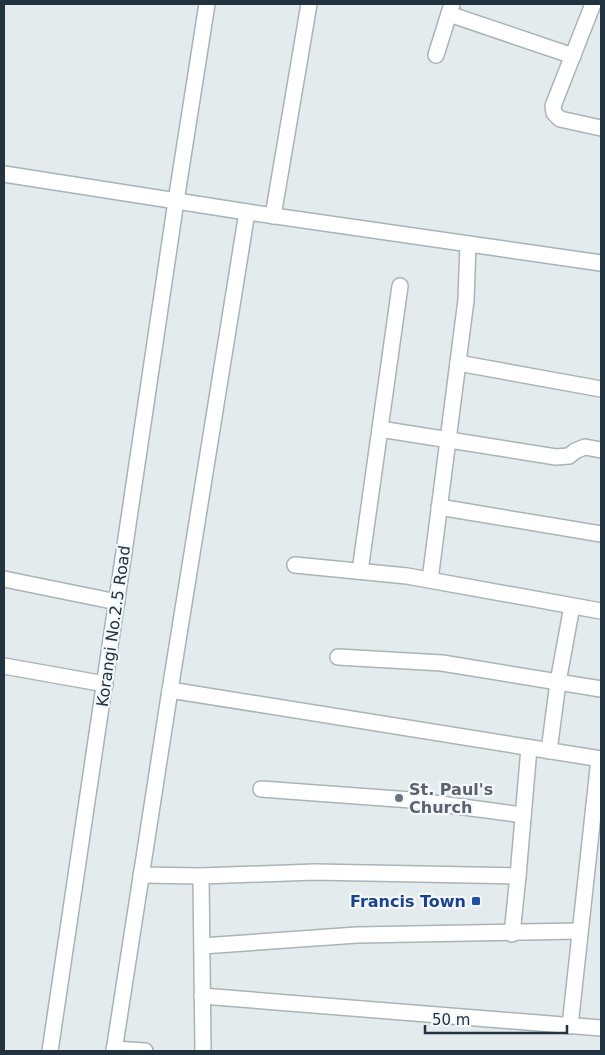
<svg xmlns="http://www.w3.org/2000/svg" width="605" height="1055" viewBox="0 0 605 1055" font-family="'DejaVu Sans',sans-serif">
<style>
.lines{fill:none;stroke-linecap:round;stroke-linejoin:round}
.street-casing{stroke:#a9b4b9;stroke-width:18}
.secondary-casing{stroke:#a4b4bd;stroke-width:18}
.street{stroke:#fff;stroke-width:15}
.secondary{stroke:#fff;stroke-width:15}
.worship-dot{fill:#6b7280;stroke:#f4f8fa;stroke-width:2}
.transit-dot{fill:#1a4fb4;stroke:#f4f8fa;stroke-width:2}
.labels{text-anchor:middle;stroke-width:4.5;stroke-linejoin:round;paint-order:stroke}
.street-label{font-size:16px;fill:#223340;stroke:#f4f8fa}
.worship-label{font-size:16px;font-weight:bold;fill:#5b616d;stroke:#f4f8fa;text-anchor:start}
.transit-label{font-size:16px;font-weight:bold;fill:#164399;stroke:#f4f8fa;text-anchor:end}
</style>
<rect width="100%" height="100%" fill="#e3ebed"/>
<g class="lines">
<g class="street-casing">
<g id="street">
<path d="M593,4L553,106L554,113L560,119L601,128"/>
<path d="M449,14L573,56"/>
<path d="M436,55L452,4"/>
<path d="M273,216L309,4"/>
<path d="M458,363L601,389"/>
<path d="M380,429L556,457L569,456L575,451L585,447L601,450"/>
<path d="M439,507L601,534"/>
<path d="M295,565L407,576L601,611"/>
<path d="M360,571L400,286"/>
<path d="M4,579L117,602"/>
<path d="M430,580L466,300L468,244"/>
<path d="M338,657L442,663L601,689"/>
<path d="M4,666L105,684"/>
<path d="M170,690L601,759"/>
<path d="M549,751L558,682L572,606"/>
<path d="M261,789L411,800L523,815"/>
<path d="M141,875L201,876L315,872L518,876"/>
<path d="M201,876L203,1051"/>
<path d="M512,934L518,876L529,748"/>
<path d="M202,946L357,935L579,931"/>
<path d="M202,996L601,1028"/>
<path d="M570,1026L599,759"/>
<path d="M114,1049L145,1051"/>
</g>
</g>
<g class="secondary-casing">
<g id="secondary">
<path d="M4,174L247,212L601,263"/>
<path d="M50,1051L176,201L207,4"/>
<path d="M114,1051L170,690L247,212"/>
</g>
</g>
<use href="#street" class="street"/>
<use href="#secondary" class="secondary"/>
</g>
<circle class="worship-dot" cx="399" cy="798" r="5"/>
<rect class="transit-dot" x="471" y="896" width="10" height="10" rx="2.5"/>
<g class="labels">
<g class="street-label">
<text transform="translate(113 626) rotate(-82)" y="6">Korangi No.2.5 Road</text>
</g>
<g class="worship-label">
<text x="409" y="795">St. Paul's<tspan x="409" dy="18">Church</tspan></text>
</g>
<g class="transit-label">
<text x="466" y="907">Francis Town</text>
</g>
</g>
<rect width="605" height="1055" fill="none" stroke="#223340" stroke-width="10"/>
<path d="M425 1025v8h142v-8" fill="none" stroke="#223340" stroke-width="2.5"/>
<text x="432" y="1025" font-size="15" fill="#223340" stroke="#f4f8fa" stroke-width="4" paint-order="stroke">50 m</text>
</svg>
